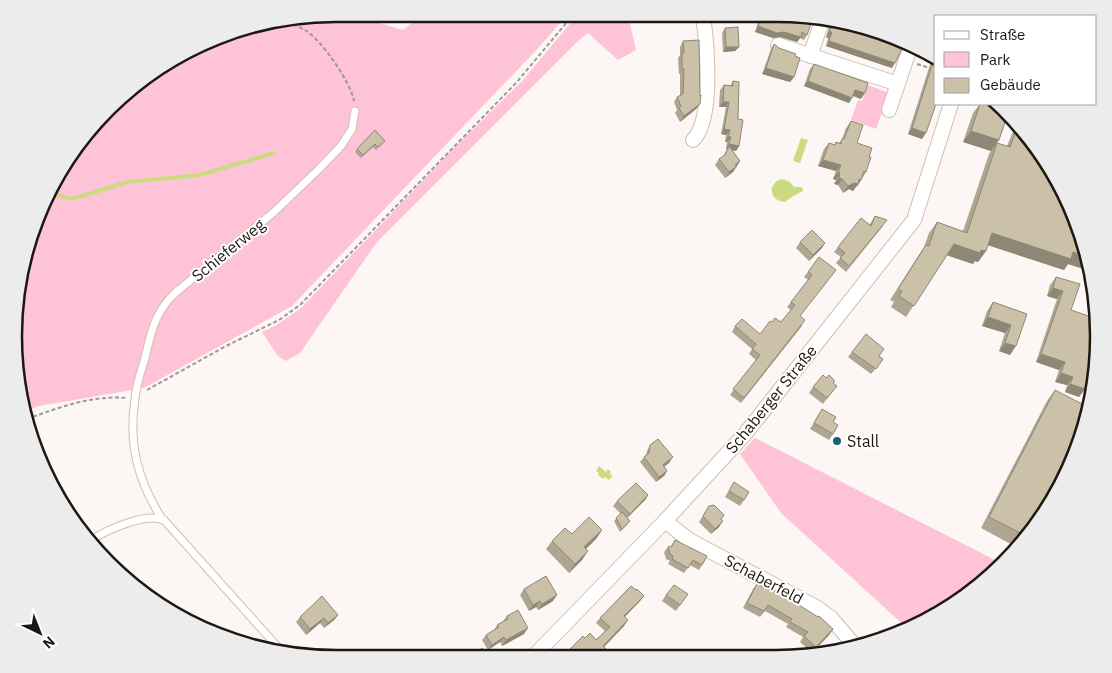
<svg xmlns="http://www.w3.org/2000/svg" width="1112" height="673" viewBox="0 0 1112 673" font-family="'IBM Plex Sans',sans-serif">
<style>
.green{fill:#fec3d7}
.water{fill:#cadb80}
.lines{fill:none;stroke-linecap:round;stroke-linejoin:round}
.stream{stroke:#cadb80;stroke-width:4}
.lane-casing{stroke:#d4bdad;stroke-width:9}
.street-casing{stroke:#d4bdad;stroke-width:16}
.path{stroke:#9e9894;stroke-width:2;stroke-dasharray:4 2.5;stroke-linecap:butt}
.lane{stroke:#fff;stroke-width:7}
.street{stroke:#fff;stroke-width:14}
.wall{fill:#afa691}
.shaded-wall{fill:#8e8776}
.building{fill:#cbc1a9;stroke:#8e8776}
.poi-dot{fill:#16626d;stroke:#fff;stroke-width:2}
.labels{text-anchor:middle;stroke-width:4;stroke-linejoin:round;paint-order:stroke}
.street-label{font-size:16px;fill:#1f1711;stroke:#fff}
.poi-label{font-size:16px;fill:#1f1711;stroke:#fff;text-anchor:start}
.rim{fill:none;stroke:#1f1711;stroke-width:2.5}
</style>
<rect width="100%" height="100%" fill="#fcf7f4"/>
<g class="green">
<path d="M336,14H349L403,30L423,14L567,15L542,44L292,306L144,388L39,406L26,411L14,336L31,233L80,140L140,80L233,31Z"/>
<path d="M577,15H628L636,50L618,60L588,33L579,40L377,242L300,353L286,361L278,356L262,332L275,326L301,308L452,150L522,81Z"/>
<path d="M868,85L889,93L876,129L851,120L858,100L862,101Z"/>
<path d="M755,438L999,562L1003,564C976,592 943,613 908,629L781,513L740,454Z"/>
</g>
<g class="water">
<path d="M801,138L808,140L800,163L793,161Z"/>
<path d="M782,179L790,182L794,187H802L803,191L793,196L785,202C769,201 767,183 782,179Z"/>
<path d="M599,466L606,472L608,469L611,472L610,474L613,476L609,480L605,477L603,479L598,475L599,473L596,471Z"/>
</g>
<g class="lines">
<path class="stream" d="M52,194L72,199L127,182L200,175L274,153"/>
<g class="lane-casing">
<g id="lane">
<path d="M162,519C138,481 128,444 135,399C136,385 141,371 145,358C151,332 155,312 175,293L274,212L319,169L341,146L352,129L355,111"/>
<path d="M91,540C107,530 146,512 164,520L284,654"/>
</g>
</g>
<g class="street-casing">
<g id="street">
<path d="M778,45L898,84"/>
<path d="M810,56L823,18"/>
<path d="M889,110L911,45"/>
<path d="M693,140C714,120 707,43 703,16"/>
<path d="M665,521L689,540L816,607L831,618L856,647"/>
<path d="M533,657L665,521L745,434L914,220L951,104"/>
</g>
</g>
<g class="path">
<path d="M287,22C293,25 300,27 305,30C322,40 351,83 354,101"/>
<path d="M917,64L936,70"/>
<path d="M147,390L226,346L279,320L300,305L516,83L573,15"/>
<path d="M27,419C60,407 92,395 127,398"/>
</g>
<use href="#lane" class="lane"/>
<use href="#street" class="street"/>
</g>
<g class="wall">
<path d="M686,16H697V19L695,22L687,23Z"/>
<path d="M760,16H809L808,19L807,35L804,40L800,38L797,42L780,37L773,38L755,32Z"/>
<path d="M833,21L892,68L826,46L828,38L826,37L829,27Z"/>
<path d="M725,28L739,47L735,51L723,52L722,33Z"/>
<path d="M683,41L700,104L696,109L680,122L675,113L677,110L674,102L677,97L680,96V74H679L678,58L680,55V47Z"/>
<path d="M774,44L779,48L795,56L794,77L790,82L762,74L771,49Z"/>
<path d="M932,58L936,60L922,139L908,134Z"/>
<path d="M814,64L861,99L853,96L849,103L804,86L810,69Z"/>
<path d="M733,81L738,119L739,146L736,151L732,150L740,161L733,172L725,178L715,165L719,159L723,157L727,149H726L727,142H725L726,135L721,134L726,107H719L720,90L724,85L730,86Z"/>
<path d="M980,104H987L997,143L1007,146L1014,129L1055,175L1087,270L1068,264L1064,270L988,245L986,251L978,262L975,261L973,264L947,255L906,317L891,307L894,302L890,300L924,247L929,233L937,222L963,231L989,154L991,151L963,142L973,113Z"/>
<path d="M851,121L857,143L869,157L866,172L857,187L856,186L853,191L849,189L843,193L838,185L834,184L836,180L833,179L836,171L818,166L824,149L829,143L834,145L836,142L839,143L842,139L846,128Z"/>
<path d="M385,141L376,150L373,147L361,158L355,152L357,149Z"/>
<path d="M875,216L883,226L846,272L836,263L841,257L834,252L838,247L870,224Z"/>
<path d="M800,242L825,243L821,249L809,261L796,248Z"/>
<path d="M819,257L800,316L802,326L741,403L730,395L756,360L749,354L752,349L732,332L735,326L760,334L772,322H781L791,310L787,307L808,280L804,277Z"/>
<path d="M1056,277L1071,310L1085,389L1079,397L1065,392L1067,385L1055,382L1059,370L1036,362L1057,299L1047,296L1050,285Z"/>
<path d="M993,302L1027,314L1010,355L999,351L1005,333L982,326L987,311Z"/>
<path d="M852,352L879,356V365L871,374L848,357Z"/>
<path d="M813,387L833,391L823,404L809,393Z"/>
<path d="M1055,390L1032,533L1018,548L981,528L1047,401Z"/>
<path d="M822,409L833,422V434L829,440L810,429Z"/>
<path d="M650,445L669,463L664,467L667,471L664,476L656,482L640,462L646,455L647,451Z"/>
<path d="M734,482L744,500L740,506L725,497Z"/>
<path d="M648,495L645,500L627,518L628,524L620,532L614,521L621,514L613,506L617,501Z"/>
<path d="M709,506L724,515L721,519L719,527L711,534L699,522Z"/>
<path d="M602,530L596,539L586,549L582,560L569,573L546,549L552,541Z"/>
<path d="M675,540L702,565L699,570L690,565L684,573L668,564L670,561L666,559L664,552L668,547L671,546Z"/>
<path d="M757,584L833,629L829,635L812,653L800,642L803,637L786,627L788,624L765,611L760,617L743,608L753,589Z"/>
<path d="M524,589L553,601L538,610L536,607L529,611L520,595Z"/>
<path d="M636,590L644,596L640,601L624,617V626L604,647L603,656L585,638L596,640L605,631L596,623L600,618Z"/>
<path d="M688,594L676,611L662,601L666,595Z"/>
<path d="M338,615L334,620L324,628L320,623L306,635L296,622L300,617Z"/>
<path d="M507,616L524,634L502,646L500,642L488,650L482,640L486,635L494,630L497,625L503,622V621Z"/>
</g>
<g class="shaded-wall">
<path d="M697,19L695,22L687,23L689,20Z"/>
<path d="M758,26L784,32L801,37L797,42L780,37L773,38L755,32Z"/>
<path d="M829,32H832L828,38L826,37Z"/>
<path d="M829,41L895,63L892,68L826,46Z"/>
<path d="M726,47H739L735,51L723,52Z"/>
<path d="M766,68L794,77L790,82L762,74Z"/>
<path d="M808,81L852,98L849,103L804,86Z"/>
<path d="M855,90L865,93L861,99L851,95Z"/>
<path d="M723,102H729L726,107H719Z"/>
<path d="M700,104L696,109L680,122L684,116Z"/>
<path d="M912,128L926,133L922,139L908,134Z"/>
<path d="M724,129L730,130L726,135L721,134Z"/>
<path d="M971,131L999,140L991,151L963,142Z"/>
<path d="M728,137H731L727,142H725Z"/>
<path d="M729,144L739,146L736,151L728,149L729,146L727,149H726Z"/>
<path d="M823,160L841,165L836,171L818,166Z"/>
<path d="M740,161L733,172L725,178L735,165Z"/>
<path d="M838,172L840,173L836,180L833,179Z"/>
<path d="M839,178L842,179L838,185L834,184Z"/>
<path d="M859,179L861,180L853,191L849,189L843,193L848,186Z"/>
<path d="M992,233L1073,252L1082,255L1087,270L1068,264L1064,270L984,244Z"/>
<path d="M825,243L821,249L809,261L813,255Z"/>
<path d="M954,244L981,250L986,251L978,262L975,261L973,264L946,255Z"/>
<path d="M1053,288L1063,291L1057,299L1047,296Z"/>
<path d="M988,317L1011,325L1005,333L982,326Z"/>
<path d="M1005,343L1016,346L1010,355L999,351Z"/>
<path d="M1041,354L1065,362L1059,370L1036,362Z"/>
<path d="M1061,373L1073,377L1067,385L1055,382Z"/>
<path d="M1070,384L1085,389L1079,397L1065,392Z"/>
<path d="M673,457L669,463L659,470L663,465Z"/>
<path d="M667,471L664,476L656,482L659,477Z"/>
<path d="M648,495L645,500L626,519L630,514Z"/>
<path d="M723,521L719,527L711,534L715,529Z"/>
<path d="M602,530L596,539L578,556L584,547Z"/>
<path d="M588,551L582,560L569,573L575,564Z"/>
<path d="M557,595L553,601L538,610L542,604Z"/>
<path d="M644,596L640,601L620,622L624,616Z"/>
<path d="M540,601L536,607L529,611L533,605Z"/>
<path d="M338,615L334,620L324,628L328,623Z"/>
<path d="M324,618L320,623L306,635L310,629Z"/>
<path d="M628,620L624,626L599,652L603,646Z"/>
<path d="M528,628L524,634L502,646L506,640Z"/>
<path d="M833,629L829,635L812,653L816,647Z"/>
<path d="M504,637L500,642L488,650L492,645Z"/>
</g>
<g class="building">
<path d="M689,16H697V19L689,20Z"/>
<path d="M762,16H809L808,19L812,21L807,35L802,32L801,37L784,32L777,33L758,26Z"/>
<path d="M833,21L904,45L895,63L829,41L832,32H829Z"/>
<path d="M738,27L739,47H726L725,28Z"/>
<path d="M699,40L700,96L701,95L700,104L684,116L679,108L681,106L677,97L683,94L684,69H682V53H684L683,41Z"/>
<path d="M774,44L779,48L796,54L795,56L800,58L794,77L766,68Z"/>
<path d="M934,59L936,60V104L926,133L912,128Z"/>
<path d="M814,64L868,83L865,93L855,90L852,98L808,81Z"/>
<path d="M733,81L739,82L738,119L743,120L739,146L729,144L731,137H728L730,130L724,129L729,102H723L724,85L733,86Z"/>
<path d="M980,104H987L994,106L1006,119L999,140L971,131Z"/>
<path d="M851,121L863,125L857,143L872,148L869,157H871L866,172L864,171L861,180L859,179L858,184L854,183L848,186L842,179L839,178L840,173L838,172L841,165L823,160L829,143L835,145L836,142L841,144L842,139H844Z"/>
<path d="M375,130L385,141L378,147L375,144L363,155L357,149Z"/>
<path d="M1016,131L1055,175L1082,255L1073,252L1071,259L992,233L986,251L981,250L980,253L954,244L914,306L899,296L902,291L898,289L926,245L929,246L937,222L967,233L997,143L1010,147Z"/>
<path d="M729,146L740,161L735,165L737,166L729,172L719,159L725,155Z"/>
<path d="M875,216L887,220L849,266L840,258L845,253L838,247L861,218L871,226Z"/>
<path d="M812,230L825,243L813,255L800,242Z"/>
<path d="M819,257L836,270L800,316L805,320L744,398L733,389L760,355L752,349L756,344L735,326L742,319L760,334L770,321L772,322L775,318L781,322L795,305L791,302L812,275L808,272Z"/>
<path d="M1056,277L1080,284L1071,310L1094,318L1090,371L1085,389L1070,384L1073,377L1061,373L1065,362L1041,354L1063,291L1053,288Z"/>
<path d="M993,302L1027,314L1016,346L1005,343L1011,325L988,317Z"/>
<path d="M866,334L884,349L879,356L883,359L876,369L852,352Z"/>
<path d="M823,375L826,378L829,375L835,381L833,383L837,386L827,398L813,387Z"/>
<path d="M1055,390L1088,407L1087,420L1032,533L1028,537L989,517Z"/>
<path d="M822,409L836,417L833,422L838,425L833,434L814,423Z"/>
<path d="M658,439L673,457L663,465L667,471L659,477L644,457L649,453L650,445Z"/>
<path d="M734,482L749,492L744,500L729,491Z"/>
<path d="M636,483L648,495L630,514L617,501Z"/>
<path d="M714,505L724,515L721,519L723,521L715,529L703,516L709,506Z"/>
<path d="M622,512L630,521L622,529L616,518Z"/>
<path d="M589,517L602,530L584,547L588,551L575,564L552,541L565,528L572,534Z"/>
<path d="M675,540L707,556L702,565L693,560L688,568L672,559L673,556L670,554L668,547L672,546Z"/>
<path d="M546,576L557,595L542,604L540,601L533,605L524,589Z"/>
<path d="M757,584L774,592L775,590L818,617L819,616L833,629L816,647L804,636L808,632L790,622L792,619L768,605L764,611L747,603Z"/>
<path d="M674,585L688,594L680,605L666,595Z"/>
<path d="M631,586L636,590L637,589L644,596L624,616L628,620L603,646L607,650L599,658H561L583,636L585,638L590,633L596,640L610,627L600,618Z"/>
<path d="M322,596L338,615L328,623L324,618L310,629L300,617Z"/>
<path d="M518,610L528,628L506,640L504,637L492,645L486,635L499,627L497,625L508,619L507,616Z"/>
<path d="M482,648L490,657H476L474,655Z"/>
<path d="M667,653L675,658H664Z"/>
</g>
<circle class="poi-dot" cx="837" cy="441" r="5"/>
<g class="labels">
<g class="street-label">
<text transform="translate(228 250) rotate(-39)" y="6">Schieferweg</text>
<text transform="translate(771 399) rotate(-51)" y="6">Schaberger Straße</text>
<text transform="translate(764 579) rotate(28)" y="6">Schaberfeld</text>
</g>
<g class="poi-label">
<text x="847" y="447">Stall</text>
</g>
</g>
<path d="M0 0H1112V673H0ZM336 22H776A314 314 0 0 1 1090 336V336A314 314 0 0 1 776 650H336A314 314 0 0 1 22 336V336A314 314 0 0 1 336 22Z" fill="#edecec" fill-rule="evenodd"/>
<path class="rim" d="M336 22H776A314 314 0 0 1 1090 336V336A314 314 0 0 1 776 650H336A314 314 0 0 1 22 336V336A314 314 0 0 1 336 22Z"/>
<rect x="934" y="15" width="162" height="90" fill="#ffffff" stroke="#a5a2a0"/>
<rect x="944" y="31" width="25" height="8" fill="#ffffff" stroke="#a5a2a0"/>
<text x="980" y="40" font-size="15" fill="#1f1711">Straße</text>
<rect x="944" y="52" width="25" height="15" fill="#fec3d7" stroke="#a5a2a0"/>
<text x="980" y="65" font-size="15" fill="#1f1711">Park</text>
<rect x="944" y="78" width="25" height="15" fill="#cbc1a9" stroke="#a5a2a0"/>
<text x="980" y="90" font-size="15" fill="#1f1711">Gebäude</text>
<g transform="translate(40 633) rotate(137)" stroke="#ffffff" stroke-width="4" paint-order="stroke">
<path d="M0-4L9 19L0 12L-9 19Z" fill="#1f1711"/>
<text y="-8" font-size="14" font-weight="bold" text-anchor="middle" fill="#1f1711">N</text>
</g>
</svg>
